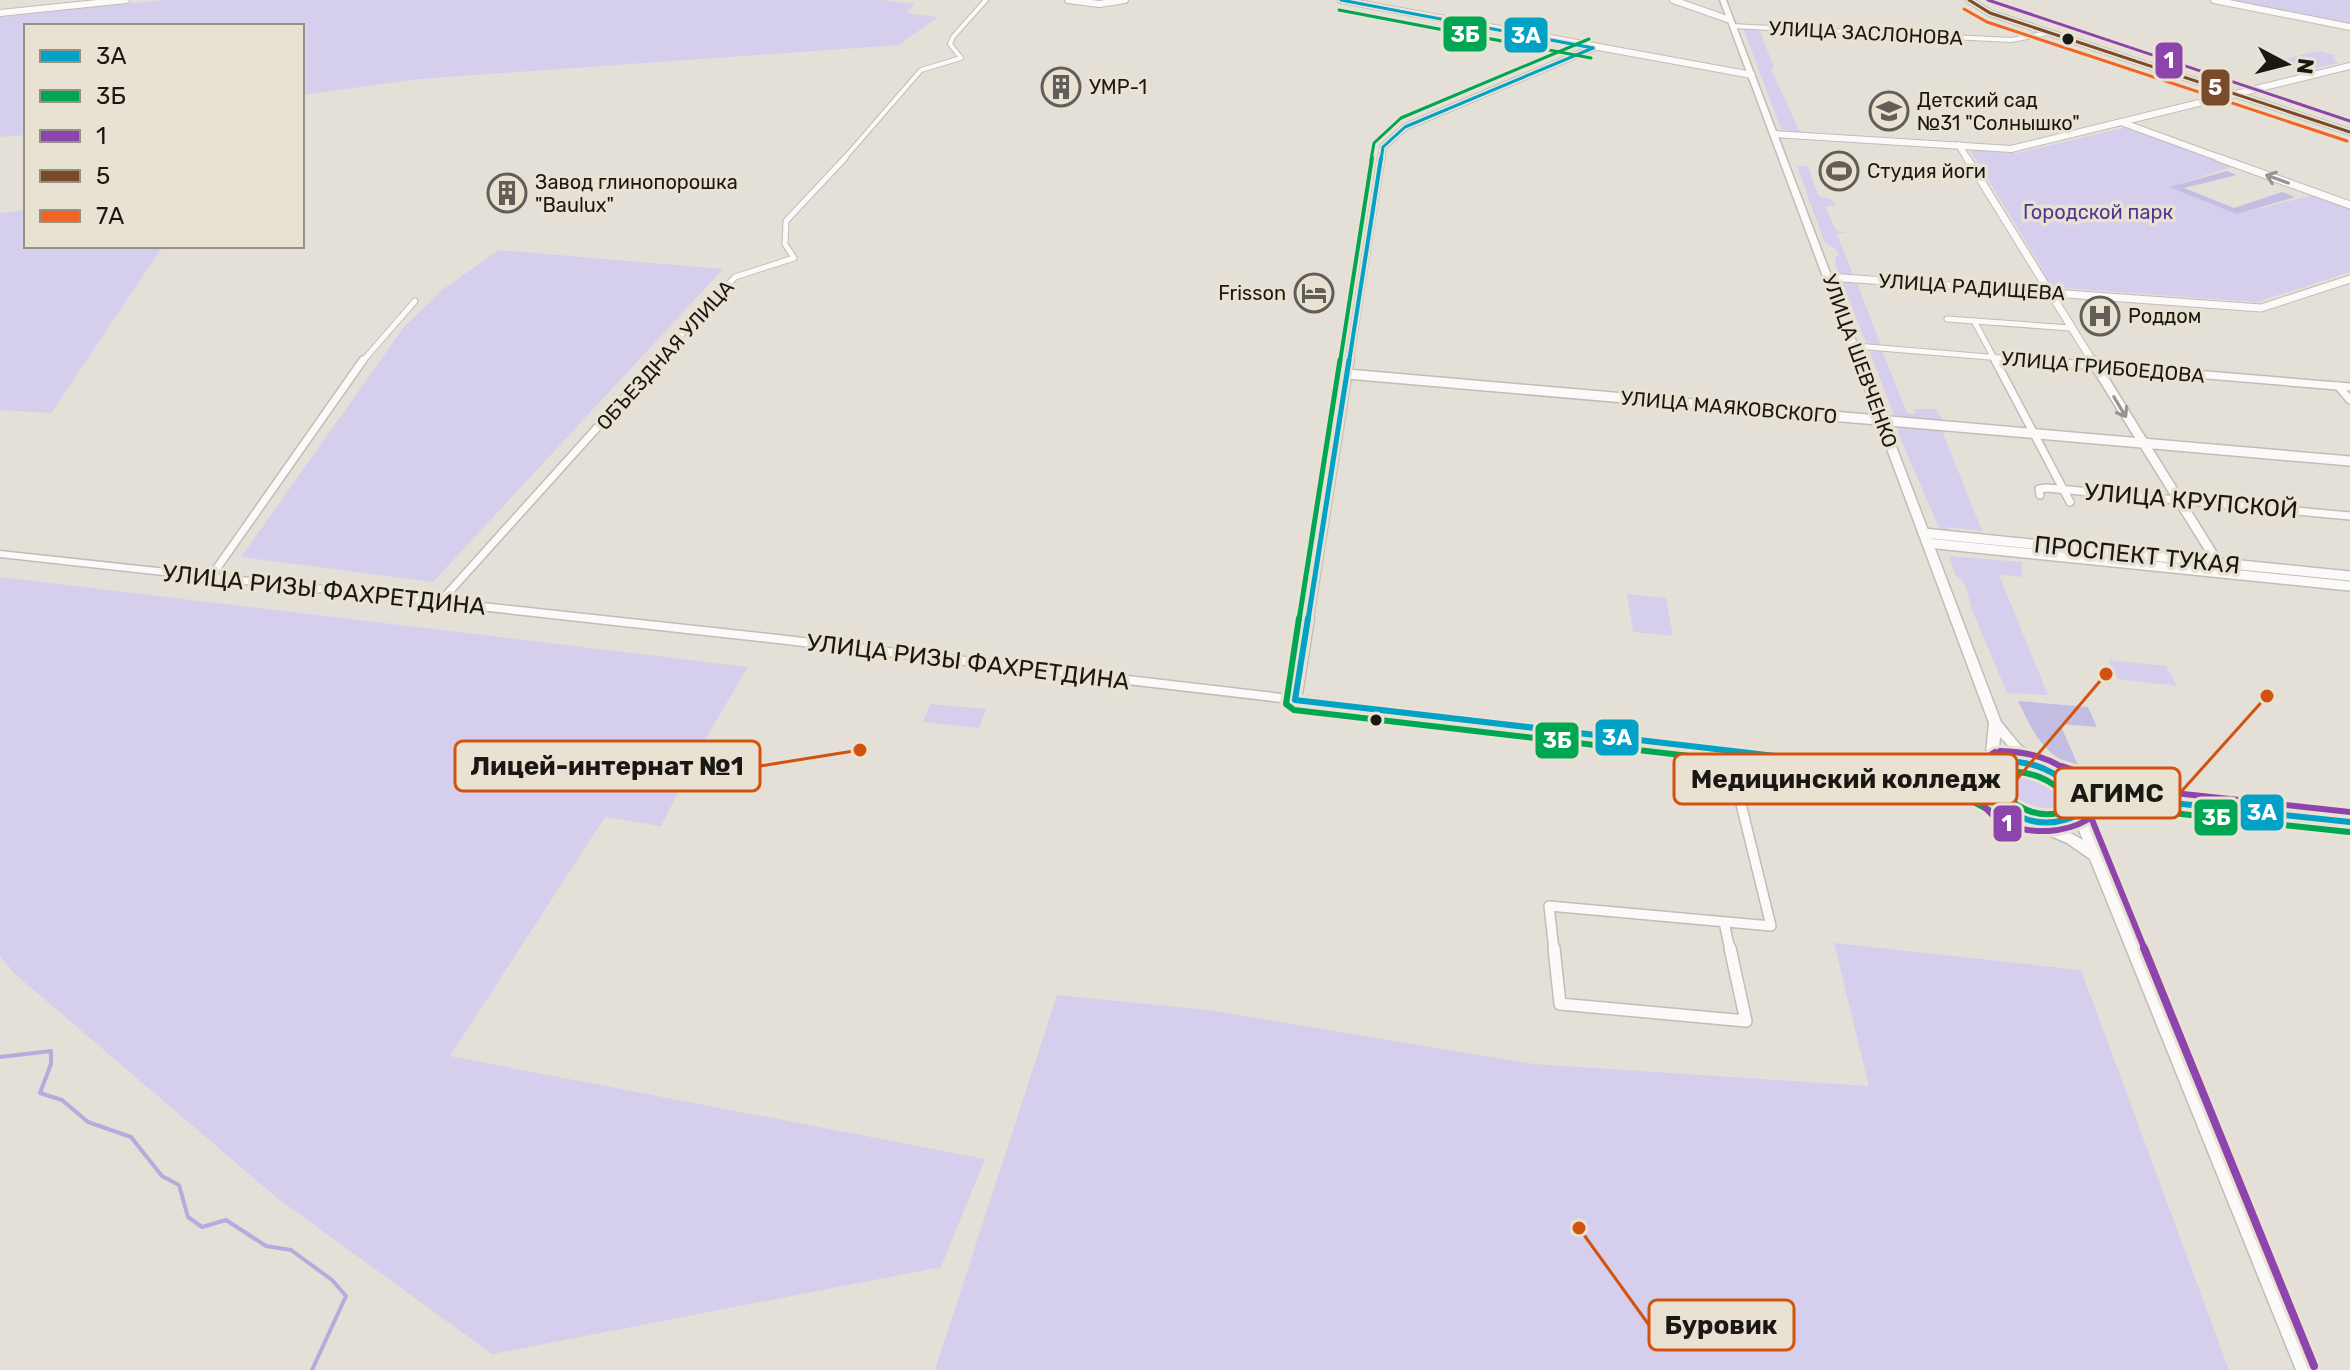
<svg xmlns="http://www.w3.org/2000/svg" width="2350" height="1370" viewBox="0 0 2350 1370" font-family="Rubik,sans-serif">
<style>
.green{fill:#d5ceec}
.forest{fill:#c4bde2}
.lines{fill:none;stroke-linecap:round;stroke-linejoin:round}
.stream{stroke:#b5acdd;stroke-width:4}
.street-far4-casing{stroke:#c0bdb7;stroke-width:6}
.street-far3-casing{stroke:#c0bdb7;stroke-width:7}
.street-far2-casing{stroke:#c0bdb7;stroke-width:10}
.street-far1-casing{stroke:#c0bdb7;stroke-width:12}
.street-casing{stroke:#c0bdb7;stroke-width:14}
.secondary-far3-casing{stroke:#c0bdb7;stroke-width:8}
.secondary-far2-casing{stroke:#c0bdb7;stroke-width:9}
.secondary-far1-casing{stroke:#c0bdb7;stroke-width:12}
.secondary-casing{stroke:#c0bdb7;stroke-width:15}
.primary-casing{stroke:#c0bdb7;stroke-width:3}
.street-far4{stroke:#fbfaf9;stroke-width:4}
.street-far3{stroke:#fbfaf9;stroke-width:5}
.street-far2{stroke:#fbfaf9;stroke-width:7}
.street-far1{stroke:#fbfaf9;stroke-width:9}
.street{stroke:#fbfaf9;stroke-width:11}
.secondary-far3{stroke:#fbfaf9;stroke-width:6}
.secondary-far2{stroke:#fbfaf9;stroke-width:7}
.secondary-far1{stroke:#fbfaf9;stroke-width:9}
.secondary{stroke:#fbfaf9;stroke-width:12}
.primary{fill:#fbfaf9;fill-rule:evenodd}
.bus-1-far3-casing{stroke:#e9e2d3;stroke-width:6}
.bus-1-far2-casing{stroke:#e9e2d3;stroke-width:8}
.bus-1-far1-casing{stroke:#e9e2d3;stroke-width:10}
.bus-1-casing{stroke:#e9e2d3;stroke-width:12}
.bus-2-far3-casing{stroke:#e9e2d3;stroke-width:6}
.bus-2-far2-casing{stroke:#e9e2d3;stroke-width:8}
.bus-2-far1-casing{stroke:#e9e2d3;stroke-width:10}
.bus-2-casing{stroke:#e9e2d3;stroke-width:12}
.bus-3-far2-casing{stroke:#e9e2d3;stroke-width:6}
.bus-3-far1-casing{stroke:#e9e2d3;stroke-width:12}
.bus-3-casing{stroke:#e9e2d3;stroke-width:14}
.bus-4-casing{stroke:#e9e2d3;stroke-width:6}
.bus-5-casing{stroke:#e9e2d3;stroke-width:6}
.bus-1-far3{stroke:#01a2c5;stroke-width:3}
.bus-1-far2{stroke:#01a2c5;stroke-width:4}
.bus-1-far1{stroke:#01a2c5;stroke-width:5}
.bus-1{stroke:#01a2c5;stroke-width:6}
.bus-2-far3{stroke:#00a651;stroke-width:3}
.bus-2-far2{stroke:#00a651;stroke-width:4}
.bus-2-far1{stroke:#00a651;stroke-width:5}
.bus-2{stroke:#00a651;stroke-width:6}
.bus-3-far2{stroke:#8e44ad;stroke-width:3}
.bus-3-far1{stroke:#8e44ad;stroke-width:6}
.bus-3{stroke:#8e44ad;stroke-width:8}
.bus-4{stroke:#7a4b2a;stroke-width:3}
.bus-5{stroke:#f26522;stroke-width:3}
.oneway{stroke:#969492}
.bus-dot{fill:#1a1813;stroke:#e9e2d3;stroke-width:3}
.labels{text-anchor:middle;stroke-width:7;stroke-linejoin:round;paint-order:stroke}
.far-street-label{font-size:20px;fill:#1a1813;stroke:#e9e2d3}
.far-poi-label{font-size:20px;fill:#1a1813;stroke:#e9e2d3;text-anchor:start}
.far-park-label{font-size:20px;fill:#4d398f;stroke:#e9e2d3}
.street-label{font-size:24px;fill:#1a1813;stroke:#e9e2d3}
.leader{fill:none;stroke:#d3520d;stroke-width:3}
.callout-dot{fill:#d3520d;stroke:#e9e2d3;stroke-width:3}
.callout{fill:#e9e2d3;stroke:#d3520d;stroke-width:3}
.callout-label{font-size:26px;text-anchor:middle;font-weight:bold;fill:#1a1813}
.line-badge{stroke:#e9e2d3;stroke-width:3}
.badge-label{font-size:22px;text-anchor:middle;font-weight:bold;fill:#fff}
</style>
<rect width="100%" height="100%" fill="#e4e0d8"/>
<g class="green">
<path d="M162,0H882L915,4L906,13L938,17L899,45L419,79L302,95V26H26V135L0,137V17Z"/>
<path d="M2227,0H2350V26Z"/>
<path d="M1743,28L1760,31L1774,68L1771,69L1801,134L1781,129Z"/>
<path d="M2318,51L2336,55L2333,58L2338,63L2304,71L2272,62Z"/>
<path d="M2127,127L2234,166L2170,187L2237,214L2313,195L2350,207V272L2257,302L2050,287L2004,213L2048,278L1970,150L2017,153Z"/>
<path d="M1797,166H1808L1818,196L1832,200L1836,206H1825L1836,231L1847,232L1837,234L1854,277L1837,272L1835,256H1839L1836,249L1825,243Z"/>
<path d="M26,210V246H163L51,413L0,410V213Z"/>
<path d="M499,250L723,269L433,582L241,557L404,327L442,290Z"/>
<path d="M1856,280L1881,346L1866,342L1842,282Z"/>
<path d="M1882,351L1907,413L1915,414L1914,409H1935L1946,424L1895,418L1870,352Z"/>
<path d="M1899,427L1941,428L1982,531L1947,527L1949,533L1940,530L1898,433Z"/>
<path d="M1949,556L2022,562L2021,577L1999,575L2048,695L2007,693L1972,610L1965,584L1956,576Z"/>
<path d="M0,577L748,667L709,733L661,826L605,817L450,1056L985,1159L941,1267L492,1354L277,1198L15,974L0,956Z"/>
<path d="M1627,594L1666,598L1673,636L1633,632Z"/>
<path d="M2108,660L2166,666L2177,686L2118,679Z"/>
<path d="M930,704L986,709L979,728L923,722Z"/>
<path d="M2010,764C2037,767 2052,774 2072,793L2074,809C2043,847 1952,778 2010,764Z"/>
<path d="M1834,943L2081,970L2229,1370H935L1057,995L1208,1010L1534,1064L1869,1086Z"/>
</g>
<g class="forest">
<path d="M2227,171L2237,175L2184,188L2234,208L2282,192L2295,197L2237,214L2169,187Z"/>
<path d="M2018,701L2088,707L2097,727L2060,724L2078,765C2046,761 2030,727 2018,701Z"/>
</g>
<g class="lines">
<path class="stream" d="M0,1057L51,1051V1064L40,1093L62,1100L88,1122L131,1137L162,1176L179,1185L188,1217L202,1227L226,1220L266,1246L291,1250L332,1280L346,1296L312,1370"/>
<g class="street-far4-casing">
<g id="street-far4">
<path d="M1732,26L2011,40L2048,33"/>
<path d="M843,160L921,70L961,58L950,44L953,37L986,0"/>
</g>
</g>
<g class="street-far3-casing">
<g id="street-far3">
<path d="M1947,319L2070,328"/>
<path d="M1974,321L1996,362"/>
<path d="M1856,346L2049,362"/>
<path d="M362,362L415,301"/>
<path d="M656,362L735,277L794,258L785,244L786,221L845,158"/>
</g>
</g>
<g class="street-far2-casing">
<g id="street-far2">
<path d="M1995,360L2070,502"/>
<path d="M2025,360L2350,387"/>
<path d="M2338,386L2350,400"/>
<path d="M2040,495L2039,489L2047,488L2350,516"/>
<path d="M210,578L363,360"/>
<path d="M440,602L658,360"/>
</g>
</g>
<g class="street-far1-casing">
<g id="street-far1">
<path d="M1724,922L1730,950"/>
<path d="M1554,950L1549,906L1771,926L1728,751"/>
</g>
</g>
<g class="street-casing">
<path id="street" d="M1554,948L1560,1004L1746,1021L1730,948"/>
</g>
<g class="secondary-far3-casing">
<g id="secondary-far3">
<path d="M1068,0L1099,4L1125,0"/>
<path d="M1341,0L1752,75"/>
<path d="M1673,0L1730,20"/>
<path d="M1969,0L1990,13L2350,132"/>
<path d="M2214,0L2350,27"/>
<path d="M0,13L126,0"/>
<path d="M2121,122L2225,160"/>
<path d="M1775,134L2011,149L2350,66"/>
<path d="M1959,145L1968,160"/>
<path d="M1381,160L1383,147L1405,127L1593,48"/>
</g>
</g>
<g class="secondary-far2-casing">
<g id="secondary-far2">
<path d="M1967,158L2093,362"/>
<path d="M2219,158L2350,205"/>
<path d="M1829,277L2261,308L2350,279"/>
<path d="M1349,362L1381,158"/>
</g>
</g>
<g class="secondary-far1-casing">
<g id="secondary-far1">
<path d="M2092,360L2218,563"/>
<path d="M1347,374L2350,461"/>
<path d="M1923,533L2350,576"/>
<path d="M1927,543L2350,586"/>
<path d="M1308,620L1349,360"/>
</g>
</g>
<g class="secondary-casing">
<path id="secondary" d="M1295,700L1308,618"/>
</g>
<g class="primary-casing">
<path id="primary" d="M1720,0H1726L2001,722L2020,745L2044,762L2064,772L2127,793L2350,817V827L2125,802L2086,811L2314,1370H2296L2090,859L2067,843L2007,817L1992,805L1933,775L1914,776L769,642L0,557V551L769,634L1914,768L1985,764L1989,723ZM2000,737L2019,757H1998ZM2002,765C2030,764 2056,773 2072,796V812C2043,832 2005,811 1989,783L1993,771ZM1979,773L1977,783L1980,789L1952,774ZM2080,787L2108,797L2086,801V796ZM2076,823L2083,840L2061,828Z"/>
</g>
<use href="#street-far4" class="street-far4"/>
<use href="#street-far3" class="street-far3"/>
<use href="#street-far2" class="street-far2"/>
<use href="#street-far1" class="street-far1"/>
<use href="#street" class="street"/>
<use href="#secondary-far3" class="secondary-far3"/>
<use href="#secondary-far2" class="secondary-far2"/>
<use href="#secondary-far1" class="secondary-far1"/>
<use href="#secondary" class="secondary"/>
<use href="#primary" class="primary"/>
<g class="bus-1-far3-casing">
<g id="bus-1-far3">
<path d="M1341,0L1593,48"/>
<path d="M1381,160L1383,147L1405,127L1593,48"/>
</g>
</g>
<g class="bus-1-far2-casing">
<path id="bus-1-far2" d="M1349,362L1381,158"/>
</g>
<g class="bus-1-far1-casing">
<path id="bus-1-far1" d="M1308,620L1349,360"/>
</g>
<g class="bus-1-casing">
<g id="bus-1">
<path d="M1308,618L1295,700L1914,772L1987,768"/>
<path d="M2000,761C2033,761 2058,770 2079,796V814C2040,834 2006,817 1983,783L1987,768Z"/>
<path d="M2059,775L2126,798L2350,822"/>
</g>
</g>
<g class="bus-2-far3-casing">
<g id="bus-2-far3">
<path d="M1339,10L1591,58"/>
<path d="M1371,160L1374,143L1401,118L1589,39"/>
</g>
</g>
<g class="bus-2-far2-casing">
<path id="bus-2-far2" d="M1340,362L1372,158"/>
</g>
<g class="bus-2-far1-casing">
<path id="bus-2-far1" d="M1299,620L1340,360"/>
</g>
<g class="bus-2-casing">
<g id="bus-2">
<path d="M1299,618L1286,704L1294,710L1913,782L1933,781L1989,810"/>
<path d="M2003,771C2030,771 2052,778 2069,799V809C2040,823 2011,807 1994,782L1996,775Z"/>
<path d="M2083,817L2126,808L2349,832"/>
</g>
</g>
<g class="bus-3-far2-casing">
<path id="bus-3-far2" d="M1988,0L2350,121"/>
</g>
<g class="bus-3-far1-casing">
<g id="bus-3-far1">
<path d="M1995,752L1979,762C1960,826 2042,846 2087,820L2089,793C2066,762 2037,752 2000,751"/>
<path d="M2062,766L2128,788L2350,812"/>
<path d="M2088,810L2145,950"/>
</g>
</g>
<g class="bus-3-casing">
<path id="bus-3" d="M2144,948L2314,1366"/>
</g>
<g class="bus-4-casing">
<path id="bus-4" d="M1969,0L1990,13L2350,132"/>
</g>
<g class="bus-5-casing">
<path id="bus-5" d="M1964,9L1987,22L2347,141"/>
</g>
<use href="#bus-1-far3" class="bus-1-far3"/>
<use href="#bus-1-far2" class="bus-1-far2"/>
<use href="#bus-1-far1" class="bus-1-far1"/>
<use href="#bus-1" class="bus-1"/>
<use href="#bus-2-far3" class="bus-2-far3"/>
<use href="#bus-2-far2" class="bus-2-far2"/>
<use href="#bus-2-far1" class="bus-2-far1"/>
<use href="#bus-2" class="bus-2"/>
<use href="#bus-3-far2" class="bus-3-far2"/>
<use href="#bus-3-far1" class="bus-3-far1"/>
<use href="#bus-3" class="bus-3"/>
<use href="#bus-4" class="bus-4"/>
<use href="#bus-5" class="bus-5"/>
</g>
<defs><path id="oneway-shaft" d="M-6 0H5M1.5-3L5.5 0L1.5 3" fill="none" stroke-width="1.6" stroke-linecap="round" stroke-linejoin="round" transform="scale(2)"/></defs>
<g class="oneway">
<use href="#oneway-shaft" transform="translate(2277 179) rotate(-160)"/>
<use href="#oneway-shaft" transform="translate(2120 407) rotate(59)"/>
</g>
<defs>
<g id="building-ring" transform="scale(2)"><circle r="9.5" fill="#e9e2d3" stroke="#615e58" stroke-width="1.5"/><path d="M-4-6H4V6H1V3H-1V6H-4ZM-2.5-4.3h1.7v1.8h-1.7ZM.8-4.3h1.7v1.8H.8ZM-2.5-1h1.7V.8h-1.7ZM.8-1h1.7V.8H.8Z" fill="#615e58"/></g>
<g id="school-ring" transform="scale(2)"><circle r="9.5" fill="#e9e2d3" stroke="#615e58" stroke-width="1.5"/><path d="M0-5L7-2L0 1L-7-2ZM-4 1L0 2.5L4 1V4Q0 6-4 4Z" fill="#615e58"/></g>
<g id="stadium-ring" transform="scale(2)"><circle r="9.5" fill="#e9e2d3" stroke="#615e58" stroke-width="1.5"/><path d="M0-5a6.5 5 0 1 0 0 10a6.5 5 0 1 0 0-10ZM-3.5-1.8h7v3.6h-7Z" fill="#615e58"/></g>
<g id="hotel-ring" transform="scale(2)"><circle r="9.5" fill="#e9e2d3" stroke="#615e58" stroke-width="1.5"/><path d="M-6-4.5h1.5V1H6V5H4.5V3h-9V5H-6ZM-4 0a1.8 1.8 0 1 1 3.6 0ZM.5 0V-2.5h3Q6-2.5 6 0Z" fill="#615e58"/></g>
<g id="hospital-ring" transform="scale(2)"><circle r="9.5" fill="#e9e2d3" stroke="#615e58" stroke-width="1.5"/><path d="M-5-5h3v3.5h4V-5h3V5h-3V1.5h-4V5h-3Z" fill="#615e58"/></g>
</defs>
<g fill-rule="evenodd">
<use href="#building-ring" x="1061" y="87"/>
<use href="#school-ring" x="1889" y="111"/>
<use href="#stadium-ring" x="1839" y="171"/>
<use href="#building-ring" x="507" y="193"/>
<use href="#hotel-ring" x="1314" y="293"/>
<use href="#hospital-ring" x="2100" y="316"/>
</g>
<g class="bus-dot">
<circle cx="2068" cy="39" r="7"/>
<circle cx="1376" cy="720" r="7"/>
</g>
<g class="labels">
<g class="far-street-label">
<text transform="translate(1866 33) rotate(3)" y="7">УЛИЦА ЗАСЛОНОВА</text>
<text transform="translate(1972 287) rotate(4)" y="7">УЛИЦА РАДИЩЕВА</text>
<text transform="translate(665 355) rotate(-48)" y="7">ОБЪЕЗДНАЯ УЛИЦА</text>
<text transform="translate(1860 361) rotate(70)" y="7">УЛИЦА ШЕВЧЕНКО</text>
<text transform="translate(2103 367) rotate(5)" y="7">УЛИЦА ГРИБОЕДОВА</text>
<text transform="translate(1729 407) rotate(5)" y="7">УЛИЦА МАЯКОВСКОГО</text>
</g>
<g class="far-poi-label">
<text x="1089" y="94">УМР-1</text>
<text x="1917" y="107">Детский сад<tspan x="1917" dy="23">№31 "Солнышко"</tspan></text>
<text x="1867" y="178">Студия йоги</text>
<text x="535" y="189">Завод глинопорошка<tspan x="535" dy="23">"Baulux"</tspan></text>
<text x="1286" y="300" text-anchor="end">Frisson</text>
<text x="2128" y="323">Роддом</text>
</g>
<g class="far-park-label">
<text x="2098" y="219">Городской парк</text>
</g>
<g class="street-label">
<text transform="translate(2191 501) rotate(5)" y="8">УЛИЦА КРУПСКОЙ</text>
<text transform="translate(2137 555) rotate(6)" y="8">ПРОСПЕКТ ТУКАЯ</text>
<text transform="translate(324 590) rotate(6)" y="8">УЛИЦА РИЗЫ ФАХРЕТДИНА</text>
<text transform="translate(968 662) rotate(7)" y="8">УЛИЦА РИЗЫ ФАХРЕТДИНА</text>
</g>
</g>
<path class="leader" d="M860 750L760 766M2106 674L2017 779M2267 696L2180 793M1579 1228L1649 1325"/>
<g class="callout-dot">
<circle cx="860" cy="750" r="8"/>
<circle cx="2106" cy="674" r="8"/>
<circle cx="2267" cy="696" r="8"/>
<circle cx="1579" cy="1228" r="8"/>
</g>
<g class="callout">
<rect x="455" y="741" width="305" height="50" rx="8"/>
<rect x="1674" y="754" width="343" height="50" rx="8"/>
<rect x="2055" y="768" width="125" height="50" rx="8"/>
<rect x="1649" y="1300" width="145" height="50" rx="8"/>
</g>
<g class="callout-label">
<text x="607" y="775">Лицей-интернат №1</text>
<text x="1846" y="788">Медицинский колледж</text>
<text x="2117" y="802">АГИМС</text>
<text x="1721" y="1334">Буровик</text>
</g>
<g class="line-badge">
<rect x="1442" y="15" width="46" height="38" rx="8" fill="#00a651"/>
<rect x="1503" y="16" width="46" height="38" rx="8" fill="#01a2c5"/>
<rect x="2154" y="41" width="30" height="39" rx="8" fill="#8e44ad"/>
<rect x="2200" y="68" width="31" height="39" rx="8" fill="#7a4b2a"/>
<rect x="1594" y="718" width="46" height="39" rx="8" fill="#01a2c5"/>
<rect x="1534" y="721" width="46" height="39" rx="8" fill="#00a651"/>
<rect x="2239" y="793" width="46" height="39" rx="8" fill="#01a2c5"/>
<rect x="2193" y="798" width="46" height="39" rx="8" fill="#00a651"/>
<rect x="1992" y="804" width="31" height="39" rx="8" fill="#8e44ad"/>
</g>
<g class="badge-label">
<text x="1465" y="42">3Б</text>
<text x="1526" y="43">3А</text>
<text x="2169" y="68">1</text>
<text x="2215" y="95">5</text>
<text x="1617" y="745">3А</text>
<text x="1557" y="748">3Б</text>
<text x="2262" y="820">3А</text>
<text x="2216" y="825">3Б</text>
<text x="2007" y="831">1</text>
</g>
<rect x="24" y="24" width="280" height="224" fill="#e9e2d3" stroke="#969186" stroke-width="2"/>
<rect x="40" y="50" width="40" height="12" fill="#01a2c5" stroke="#969186" stroke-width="2"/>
<text x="96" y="64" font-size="24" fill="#1a1813">3А</text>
<rect x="40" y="90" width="40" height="12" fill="#00a651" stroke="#969186" stroke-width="2"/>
<text x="96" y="104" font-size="24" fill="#1a1813">3Б</text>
<rect x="40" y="130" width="40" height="12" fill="#8e44ad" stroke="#969186" stroke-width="2"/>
<text x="96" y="144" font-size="24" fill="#1a1813">1</text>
<rect x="40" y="170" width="40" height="12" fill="#7a4b2a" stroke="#969186" stroke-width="2"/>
<text x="96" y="184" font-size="24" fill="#1a1813">5</text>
<rect x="40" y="210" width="40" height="12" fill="#f26522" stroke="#969186" stroke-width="2"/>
<text x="96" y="224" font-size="24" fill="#1a1813">7А</text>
<g transform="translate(2286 64) rotate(97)" stroke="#e9e2d3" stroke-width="6" paint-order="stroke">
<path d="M0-6L14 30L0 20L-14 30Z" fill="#1a1813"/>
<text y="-12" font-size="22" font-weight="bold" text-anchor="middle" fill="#1a1813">N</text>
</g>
</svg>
